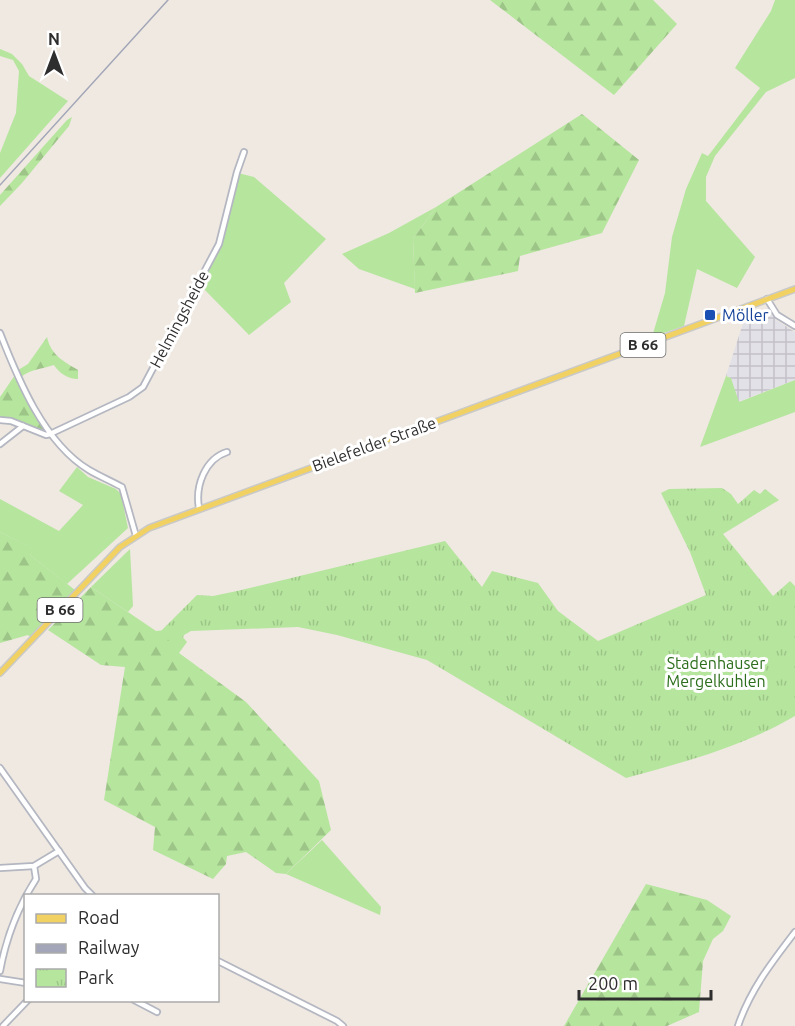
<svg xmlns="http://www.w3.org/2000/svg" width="795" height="1026" viewBox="0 0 795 1026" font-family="Ubuntu,sans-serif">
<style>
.industrial{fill:url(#industrial-grid)}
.grass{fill:#b6e59e}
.forest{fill:url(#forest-firs)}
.park{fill:url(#park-tufts)}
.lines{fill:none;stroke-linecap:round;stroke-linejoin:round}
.minor-casing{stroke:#b4b7c1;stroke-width:8}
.major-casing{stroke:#c9c9c9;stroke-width:8}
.minor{stroke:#fff;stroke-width:4.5}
.major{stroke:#f2d163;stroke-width:5}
.rail{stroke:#a3a6b8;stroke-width:1.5}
.transit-dot{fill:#1a4fb4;stroke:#fff;stroke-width:2}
.labels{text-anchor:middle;stroke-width:6;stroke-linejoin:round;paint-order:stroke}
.shield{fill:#fff;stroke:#6d6d6d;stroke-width:1.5}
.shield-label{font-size:15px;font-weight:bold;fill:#2e2e2e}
.transit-label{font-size:16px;fill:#164399;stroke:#fff;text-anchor:start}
.street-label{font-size:16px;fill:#2e2e2e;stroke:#fff}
.park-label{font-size:16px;fill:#2c6e1b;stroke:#fff}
</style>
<defs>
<pattern id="industrial-grid" width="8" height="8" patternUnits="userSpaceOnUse" patternTransform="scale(1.5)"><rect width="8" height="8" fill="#e3e1e8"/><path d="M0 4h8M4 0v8" fill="none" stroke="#c3c1c7"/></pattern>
<pattern id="forest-firs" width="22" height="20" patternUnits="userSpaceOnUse" patternTransform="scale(1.5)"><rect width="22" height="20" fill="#b6e59e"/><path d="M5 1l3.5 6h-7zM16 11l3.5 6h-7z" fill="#9dc588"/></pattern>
<pattern id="park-tufts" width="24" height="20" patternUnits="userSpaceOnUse" patternTransform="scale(1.5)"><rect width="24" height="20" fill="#b6e59e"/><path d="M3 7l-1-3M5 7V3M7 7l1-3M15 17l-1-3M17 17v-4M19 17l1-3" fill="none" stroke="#9dc588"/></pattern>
</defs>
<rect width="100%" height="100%" fill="#efe9e1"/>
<path class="industrial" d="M770,307L776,320L795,332V380L738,402L731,378L726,376L745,317Z"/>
<g class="grass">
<path d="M775,0H795V78L766,92L715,156L706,177V201L755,257L737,288L697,269L684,326L652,337L665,293L672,237L686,189L702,153L708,156L760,88L735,68L771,11Z"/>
<path d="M0,49L12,54L22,64L29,76L68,101L0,178V153L16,113L19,71L13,60L0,56Z"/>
<path d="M238,173L254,177L326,239L284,283L291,302L249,335L201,286L220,244Z"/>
<path d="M436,207L413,239L415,289L359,269L342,254L389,233Z"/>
<path d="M726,376L731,378L739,402L795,380V412L700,447Z"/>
<path d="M77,467L88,477L116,489L121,494L128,528L67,584L30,555L33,549L0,532V499L59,531L83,505L59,491Z"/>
<path d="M130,549L133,606L128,612L91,587Z"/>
<path d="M322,840L381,907L380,915L286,874Z"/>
</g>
<g class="forest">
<path d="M490,0H653L677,24L614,95Z"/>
<path d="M582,114L639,160L602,233L520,256L518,271L415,293L413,239L436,207Z"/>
<path d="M72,117L69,126L22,183L0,206V195L67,120Z"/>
<path d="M47,337C51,355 63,361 78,370V379C68,379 59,373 54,365C42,369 31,369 21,377L18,370L28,364Z"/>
<path d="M15,375L48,432L12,418H0V397Z"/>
<path d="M0,532L34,549L30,555L75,590L30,637L28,635L0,643Z"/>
<path d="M91,587L156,631L176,629L187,642L179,653L246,702L319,781L331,830L286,874L276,873L246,852L227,856L226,864L213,879L153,850L155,827L104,800L125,667L101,665L48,630Z"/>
<path d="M646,884L707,900L731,916L723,931L713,939L703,961L699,1012L667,1026H564Z"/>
</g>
<path class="park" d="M722,488L731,494L738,504L754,490L760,494L765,489L779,500L723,534L773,596L790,581L795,586V716C742,747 684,762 626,778L427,660L337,635L298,627L191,631L184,635L178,649L160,632L197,595L213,596L237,591L445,541L482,587L492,571L538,583L558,611L598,641L706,595L690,552L661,493L669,489Z"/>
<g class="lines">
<g class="minor-casing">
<g id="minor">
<path d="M767,299L777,315L795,326"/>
<path d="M0,333C18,379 44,443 89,470C99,476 111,481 122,487L136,536"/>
<path d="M0,420L11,421L46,435L50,434L129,397L143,387L219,244L237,172L244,152"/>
<path d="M0,444L23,426"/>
<path d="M199,508C195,486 205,459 227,452"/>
<path d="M0,768L85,888L93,896"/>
<path d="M0,868L34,866L59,851"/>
<path d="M218,961L337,1021L343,1026"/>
<path d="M0,971C6,938 18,907 36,879L34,866"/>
<path d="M0,979L26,983"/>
<path d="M134,1000L157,1012"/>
<path d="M3,1026L28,1000"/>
<path d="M738,1026C750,990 772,962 795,932"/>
</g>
</g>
<g class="major-casing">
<path id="major" d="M0,673L120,547L149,528L795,289"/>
</g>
<use href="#minor" class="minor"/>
<use href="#major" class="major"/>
<path class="rail" d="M0,185L168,0"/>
</g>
<rect class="transit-dot" x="704" y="309" width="12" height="12" rx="3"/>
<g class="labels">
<g class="shield">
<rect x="620.5" y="333" width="45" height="24" rx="4.5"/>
<rect x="37.5" y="598" width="45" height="24" rx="4.5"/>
</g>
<g class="shield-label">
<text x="643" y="350">B 66</text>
<text x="60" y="615">B 66</text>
</g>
<g class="transit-label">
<text x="722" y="321">Möller</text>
</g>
<g class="street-label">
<text transform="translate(179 319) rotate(-62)" y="6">Helmingsheide</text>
<text transform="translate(374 444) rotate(-20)" y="6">Bielefelder Straße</text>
</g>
<g class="park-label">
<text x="716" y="669">Stadenhauser<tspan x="716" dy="18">Mergelkuhlen</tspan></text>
</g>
</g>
<rect x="24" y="894" width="195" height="108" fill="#ffffff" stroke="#ababab" stroke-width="1.5"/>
<rect x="36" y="914" width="30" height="9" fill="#f2d163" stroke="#ababab" stroke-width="1.5"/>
<text x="78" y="924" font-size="18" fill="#2e2e2e">Road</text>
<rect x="36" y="944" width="30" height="9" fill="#a3a6b8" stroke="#ababab" stroke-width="1.5"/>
<text x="78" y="954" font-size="18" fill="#2e2e2e">Railway</text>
<rect x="36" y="969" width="30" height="18" fill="url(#park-tufts)" stroke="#ababab" stroke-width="1.5"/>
<text x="78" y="984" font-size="18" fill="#2e2e2e">Park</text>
<g transform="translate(54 54)" stroke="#ffffff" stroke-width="4.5" paint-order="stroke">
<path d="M0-4.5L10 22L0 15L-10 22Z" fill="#2e2e2e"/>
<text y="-9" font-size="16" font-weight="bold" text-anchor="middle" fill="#2e2e2e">N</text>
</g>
<path d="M579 990v9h132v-9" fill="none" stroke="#2e2e2e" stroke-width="3"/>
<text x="588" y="990" font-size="18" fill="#2e2e2e" stroke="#ffffff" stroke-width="4.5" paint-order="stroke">200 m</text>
</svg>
